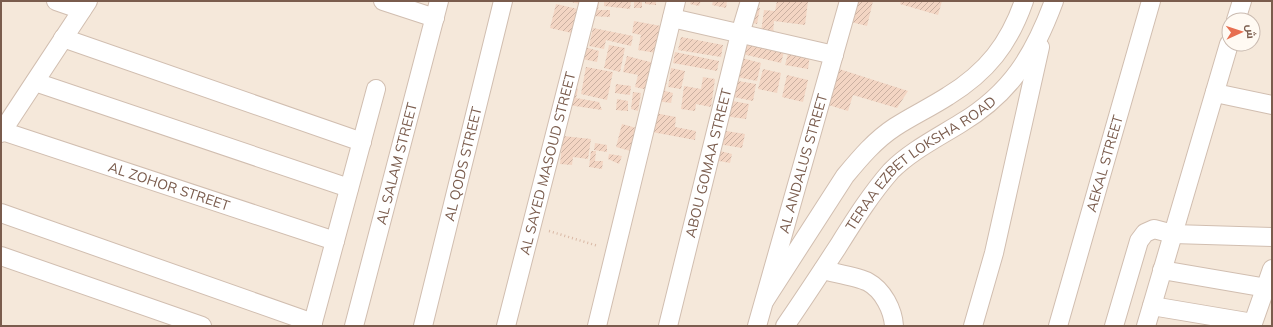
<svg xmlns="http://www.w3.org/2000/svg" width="1273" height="327" viewBox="0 0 1273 327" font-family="Mulish,Cairo,sans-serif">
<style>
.residential{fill:#f5e8da;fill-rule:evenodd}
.building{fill:url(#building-hatch)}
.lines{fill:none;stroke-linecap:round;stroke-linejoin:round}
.street-casing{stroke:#d1beb0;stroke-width:20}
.path{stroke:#d9b8a5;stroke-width:2.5;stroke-dasharray:1 3;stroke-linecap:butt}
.street{stroke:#fff;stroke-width:18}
.labels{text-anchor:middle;stroke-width:3;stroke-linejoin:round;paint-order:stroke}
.street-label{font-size:14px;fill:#7a5c4d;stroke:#fffaf3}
</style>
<defs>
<pattern id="building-hatch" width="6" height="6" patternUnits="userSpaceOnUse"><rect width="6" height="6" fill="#f3d5c3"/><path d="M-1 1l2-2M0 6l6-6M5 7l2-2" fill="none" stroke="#cab0a1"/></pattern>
</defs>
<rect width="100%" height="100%" fill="#fdf6ec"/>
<path class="residential" d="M1,1H1272V326H1ZM1229,20H1253V44H1229Z"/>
<g class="building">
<path d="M567,1H584V5Z"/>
<path d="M591,1H599L598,10H610V17L590,16Z"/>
<path d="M604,1H631L630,9L604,6Z"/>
<rect x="634" y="1" width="8" height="7"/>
<path d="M645,1H656V5L645,4Z"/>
<path d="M691,1H701L699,6L690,4Z"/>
<path d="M713,1H727L726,8L712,5Z"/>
<path d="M777,1H808L805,25L774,21L773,34L761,32L764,10L775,11Z"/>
<path d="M852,1H873L867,26L847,21Z"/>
<path d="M901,1H942L938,15L900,4Z"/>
<path d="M556,4L582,10L576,34L550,28Z"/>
<path d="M751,6L760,8L757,24L748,22Z"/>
<path d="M634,21L661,26L656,53L638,50L641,35L632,33Z"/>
<path d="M593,28L633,36L631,46L606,40L604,49L589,46Z"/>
<path d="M681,37L723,45L721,57L678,50Z"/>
<path d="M742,38L785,48L781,63L738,53Z"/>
<path d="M609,45L625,48L620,72L604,68Z"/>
<path d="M584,47L599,51L597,62L582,59Z"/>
<path d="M789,50L810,54L808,69L785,65Z"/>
<path d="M675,52L719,61L717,71L673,63Z"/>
<path d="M627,56L654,63L648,90L635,87L638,75L623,72Z"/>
<path d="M738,57L761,63L757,81L732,76Z"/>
<path d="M586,67L613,72L607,100L581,94Z"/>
<path d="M833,67L908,91L897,108L853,95L848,111L822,103Z"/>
<path d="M671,68L685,71L681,89L668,87Z"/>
<path d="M763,69L781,73L777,93L758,89Z"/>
<path d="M787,75L808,80L803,102L782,97Z"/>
<path d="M703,77L715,79L711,107L696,104L695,111L681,109L684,86L701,89Z"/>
<path d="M661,79L667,80L665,91L673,93L671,103L657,101Z"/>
<path d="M732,80L756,84L753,101L729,96Z"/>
<path d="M616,84L631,86L630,95L615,93Z"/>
<path d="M571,87L578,89L576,98L599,102L602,110L568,105Z"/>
<path d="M633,92L641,93L638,111L631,109Z"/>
<path d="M617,99L628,101V111L616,110Z"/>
<path d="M727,100L749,104L746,119L724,116Z"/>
<path d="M655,113L676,117L675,127L696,131L695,140L652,132Z"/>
<path d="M622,124L640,129L634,152L616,147Z"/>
<path d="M720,130L745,134L742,148L718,144Z"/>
<path d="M563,136L591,139L588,159L573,157L572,165L560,164Z"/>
<path d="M595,143L607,145V152L594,150Z"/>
<path d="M716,150L732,154L730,163L714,160Z"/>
<path d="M591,151H596L595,161H603L602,169L589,167Z"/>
<path d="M609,154L622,156L619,164L608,159Z"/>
</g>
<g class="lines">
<g class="street-casing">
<g id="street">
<path d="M56,1L82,10"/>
<path d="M383,1L435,18"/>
<path d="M672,18L834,55"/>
<path d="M1236,20L1242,1"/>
<path d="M63,38L362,142"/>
<path d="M35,82L349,188"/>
<path d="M1215,92L1220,94L1272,105"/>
<path id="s1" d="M2,131L335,241"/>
<path d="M1,133L88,1"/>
<path d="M1,213L313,323"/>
<path d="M1,256L202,326"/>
<path d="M823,270C834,273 859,277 868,282C883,290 893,310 894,326"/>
<path d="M1162,270L1272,289"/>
<path d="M765,300L845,176C860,158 875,140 895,127C912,116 931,107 948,96C987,72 1009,44 1024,1"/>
<path d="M1152,306L1253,323"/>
<path d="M312,326L376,89"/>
<path id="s2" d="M354,326L439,1"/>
<path id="s3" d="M423,326L503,1"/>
<path id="s4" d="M506,326L589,1"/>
<path d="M597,326L676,1"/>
<path id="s5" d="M668,326L740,34L750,1"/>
<path id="s6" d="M757,326L849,1"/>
<path id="s7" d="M785,326C803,300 820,274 837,248C854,221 870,195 891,171C911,151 937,138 961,123C1011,93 1034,55 1054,1"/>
<path d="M973,326L994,253L1040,47"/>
<path id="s8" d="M1058,326L1151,1"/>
<path d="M1114,326L1139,241L1145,233L1154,229L1173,234L1272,237"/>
<path d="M1146,326L1229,44"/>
<path d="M1252,326L1272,269"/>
</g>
</g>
<path class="path" d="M549,231L598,246"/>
<use href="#street" class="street"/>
</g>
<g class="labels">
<g class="street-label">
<text dy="5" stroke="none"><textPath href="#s4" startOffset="168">AL SAYED MASOUD STREET</textPath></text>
<text dy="5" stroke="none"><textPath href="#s5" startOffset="168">ABOU GOMAA STREET</textPath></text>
<text dy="5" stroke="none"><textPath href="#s6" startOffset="169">AL ANDALUS STREET</textPath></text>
<text dy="5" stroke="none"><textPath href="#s8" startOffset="169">AEKAL STREET</textPath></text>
<text dy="5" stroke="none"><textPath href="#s2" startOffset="168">AL SALAM STREET</textPath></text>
<text dy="5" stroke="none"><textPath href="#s3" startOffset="167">AL QODS STREET</textPath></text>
<text dy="5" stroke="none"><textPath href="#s7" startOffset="215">TERAA EZBET LOKSHA ROAD</textPath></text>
<text dy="5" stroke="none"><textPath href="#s1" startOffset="176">AL ZOHOR STREET</textPath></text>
</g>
</g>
<rect width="1273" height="327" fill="none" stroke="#7a5c4d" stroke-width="4"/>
<g transform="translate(1241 32) rotate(87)"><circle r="19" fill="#fffaf3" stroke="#cabbb1"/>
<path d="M0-3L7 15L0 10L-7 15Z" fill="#e76f51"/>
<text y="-6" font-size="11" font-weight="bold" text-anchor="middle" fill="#7a5c4d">ش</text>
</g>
</svg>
